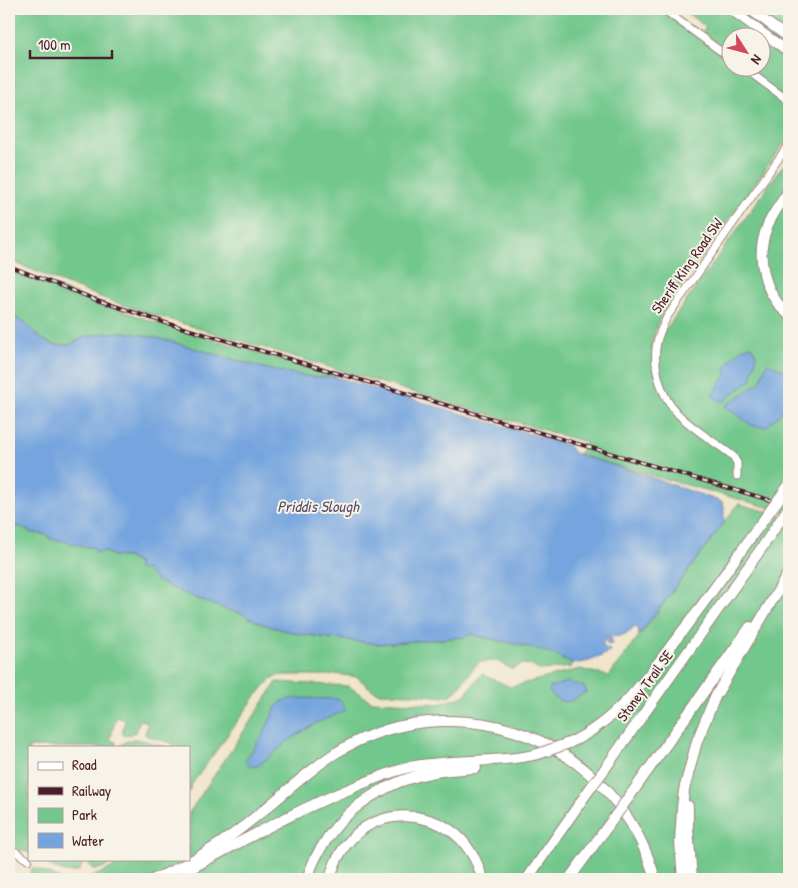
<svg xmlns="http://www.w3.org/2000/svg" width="798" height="888" viewBox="0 0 798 888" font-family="'Patrick Hand',sans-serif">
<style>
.green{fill:#72c78c;stroke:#5e735c;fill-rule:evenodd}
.water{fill:#74a4de;stroke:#5f6284}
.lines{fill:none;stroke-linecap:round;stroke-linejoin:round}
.minor-casing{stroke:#9d827a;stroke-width:9}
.major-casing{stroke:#9d827a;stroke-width:11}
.highway-casing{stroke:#9d827a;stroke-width:12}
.minor{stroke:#fff;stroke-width:7}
.major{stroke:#fff;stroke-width:9}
.highway{stroke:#fff;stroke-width:10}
.rail-casing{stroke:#4a1f2b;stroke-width:4}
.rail{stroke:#f7f3e8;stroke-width:2;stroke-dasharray:5.5;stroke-linecap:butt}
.highway-bridge-casing{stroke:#9d827a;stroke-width:12;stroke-linecap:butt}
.highway-bridge{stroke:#fff;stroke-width:10}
.labels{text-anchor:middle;stroke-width:4;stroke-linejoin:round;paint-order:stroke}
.street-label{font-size:15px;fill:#4a1f2b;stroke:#f7f3e8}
.water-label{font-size:16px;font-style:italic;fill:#594e6a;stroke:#f7f3e8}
</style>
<rect width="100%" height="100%" fill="#f7f3e8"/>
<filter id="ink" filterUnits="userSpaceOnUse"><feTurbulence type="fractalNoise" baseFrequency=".02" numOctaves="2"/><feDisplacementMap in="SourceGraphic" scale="10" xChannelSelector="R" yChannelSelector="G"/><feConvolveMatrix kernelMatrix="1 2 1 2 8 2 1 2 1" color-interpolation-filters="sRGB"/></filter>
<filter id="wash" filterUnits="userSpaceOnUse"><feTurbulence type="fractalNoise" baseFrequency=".0096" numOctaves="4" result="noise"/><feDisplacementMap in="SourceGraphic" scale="20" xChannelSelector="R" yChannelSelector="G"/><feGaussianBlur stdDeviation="1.12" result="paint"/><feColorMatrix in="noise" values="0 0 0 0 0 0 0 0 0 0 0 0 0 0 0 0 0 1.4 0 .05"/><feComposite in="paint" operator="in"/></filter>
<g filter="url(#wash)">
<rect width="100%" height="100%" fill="#f0e5ca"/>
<g class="green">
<path d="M9,9H664L701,35L706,27L687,13L690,9H789V145L785,142L668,304C658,319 653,333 651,350L789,157V513L578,455L586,442C565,437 545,430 524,424C465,408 406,390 346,372C283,353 220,335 158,316C107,301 57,281 9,260ZM730,38H760V68H730Z"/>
<path d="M9,268L63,290L160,324L336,375V377H312L267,369L158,338L124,332L106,333L84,337L69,345H54L43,340L24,322L9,315Z"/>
<path d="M738,504L789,517V879H88L131,859H189V813L277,682L348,686L371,701L439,704L464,696L482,674L510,687L580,669L609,676Z"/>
<path d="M9,524L16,527L19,526L30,532L48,535L50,539L60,540L88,547H93L104,551L113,556L127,557L182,592L205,602L244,614L247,617L265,625L299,634L379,644L464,637L472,634C481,638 490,639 499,640C512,643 524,646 537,649C545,650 552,655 559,656L562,660L569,661L572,667L539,670L530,665L523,664L511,669L500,662L494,661L480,662L475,666L457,690L451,695L443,697L416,694L380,693L371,689L357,677L335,674L334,675H283L277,676L270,680L255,697L192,784L189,792V764L192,759L189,756V747H177L170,743L145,735L148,722L140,720L136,732L124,736L122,734L125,720L116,717L110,740L116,742L115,747H29V853L9,845Z"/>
<path d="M134,739L146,741L165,747H120C123,742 129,740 134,739Z"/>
<path d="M40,859H85L79,871C66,876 51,867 40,859Z"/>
<path d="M90,859H116L107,866L96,870L92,868L89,865Z"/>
<path d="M32,868L39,870L60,879H28Z"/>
</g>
<g class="water">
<path d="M9,315L24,322L43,340L54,345H69L84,337L106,333L124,332L158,338L267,369L312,377H336L568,445L574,453L650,477L722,502L724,507V523L639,635L638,634L639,630L635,626C625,636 619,638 606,636L605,638L606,639L611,638L612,640V644L608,645L605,640L603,641C602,646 605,649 610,650V651C598,659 586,663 572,664C568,660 563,661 559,656C552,655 545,650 537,649C523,645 509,643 495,640C487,638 480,637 472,634L464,637L379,644L299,634L265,625L247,617L244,614C221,609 202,600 181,592C168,586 153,582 146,569L140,570L137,568L139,564L127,557L113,556L104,551L99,553L94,550L93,547C79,547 65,540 50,539L48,535L30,532L19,526L16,527L9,524Z"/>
<path d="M752,346L757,356L751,380L722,402L712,396L727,374L724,369C734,357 736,349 752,346Z"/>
<path d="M767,363L789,372V402L784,410L766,427L753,426L725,406L760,382Z"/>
<path d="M568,682L584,687L587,691C572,701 563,709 549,691L550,687Z"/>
<path d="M300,698L337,699C343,702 343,705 345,711L318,722L291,739L258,766C252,767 249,766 245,761L264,733L276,707L281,702L289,699Z"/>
</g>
</g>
<g filter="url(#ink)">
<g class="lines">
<g class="minor-casing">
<g id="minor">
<path d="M663,9L730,58"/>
<path d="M744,68L789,101"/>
<path d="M737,476V463L733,456C715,442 694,430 678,414C661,397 652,366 657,342C659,333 663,325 667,317L789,144"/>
<path d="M9,849L16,852L28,860"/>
</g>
</g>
<g class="major-casing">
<g id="major">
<path d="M730,9L789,52"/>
<path d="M749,9L789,38"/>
</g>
</g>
<g class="highway-casing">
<g id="highway">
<path d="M789,190C782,202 772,214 767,227C755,257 764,294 789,315"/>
<path d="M569,743C616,722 647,678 677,638C704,603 730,567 756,530"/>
<path d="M604,770L763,546L789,507"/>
<path d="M629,797L750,627"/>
<path d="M688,806V829L692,879"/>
<path d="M186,871C241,842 294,811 352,788C371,780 390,772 410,767C452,758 496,764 538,754"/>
<path d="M154,879C189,864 225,842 254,818C281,797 305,773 334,754C400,712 485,710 553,748C603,776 640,824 655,879"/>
<path d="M307,879C311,867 316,855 323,845C346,806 391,779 435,772C448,770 463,769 476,768"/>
<path d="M330,879C335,856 351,833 373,823C407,808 450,819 470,851C476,860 480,869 482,879"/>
<path d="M527,879L589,790"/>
<path d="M569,879L613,819"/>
<path d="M683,879L680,842L682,808L684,790L697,741L715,697L789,572"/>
</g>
</g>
<use href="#minor" class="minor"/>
<use href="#major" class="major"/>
<use href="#highway" class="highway"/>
<g class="rail-casing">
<path id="rail" d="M9,266L94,299L163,322L773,501"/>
</g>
<use href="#rail" class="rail"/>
<g class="highway-bridge-casing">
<g id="highway-bridge">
<path d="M756,530L789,485"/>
<path d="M538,754L569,743"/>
<path d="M589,790L604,770"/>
<path d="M613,819L629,797"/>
</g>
</g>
<use href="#highway-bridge" class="highway-bridge"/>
</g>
</g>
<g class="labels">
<g class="street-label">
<text transform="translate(687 266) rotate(-55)" y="5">Sheriff King Road SW</text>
<text transform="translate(645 686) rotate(-54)" y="5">Stoney Trail SE</text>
</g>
<g class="water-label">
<text x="318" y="512">Priddis Slough</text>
</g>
</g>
<rect width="798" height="888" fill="none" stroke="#f7f3e8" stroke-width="30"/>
<rect x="28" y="746" width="162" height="115" fill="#f7f3e8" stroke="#b29e9c"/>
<rect x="38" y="762" width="25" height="8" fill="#ffffff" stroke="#b29e9c"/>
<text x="72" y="770" font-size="15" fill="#4a1f2b">Road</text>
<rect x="38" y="787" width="25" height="8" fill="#4a1f2b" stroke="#b29e9c"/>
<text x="72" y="796" font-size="15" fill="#4a1f2b">Railway</text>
<rect x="38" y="808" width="25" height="15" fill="#72c78c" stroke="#b29e9c"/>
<text x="72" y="820" font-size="15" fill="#4a1f2b">Park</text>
<rect x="38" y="833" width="25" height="15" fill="#74a4de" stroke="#b29e9c"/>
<text x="72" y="846" font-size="15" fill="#4a1f2b">Water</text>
<g transform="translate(746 52) rotate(126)"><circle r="24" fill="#f7f3e8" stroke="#b29e9c"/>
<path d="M0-4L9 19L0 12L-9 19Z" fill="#d1495b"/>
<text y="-8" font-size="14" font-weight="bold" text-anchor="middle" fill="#4a1f2b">N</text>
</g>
<path d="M30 50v8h82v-8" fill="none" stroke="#4a1f2b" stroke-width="2.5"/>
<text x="38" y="50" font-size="15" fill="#4a1f2b" stroke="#f7f3e8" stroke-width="4" paint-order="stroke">100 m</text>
</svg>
